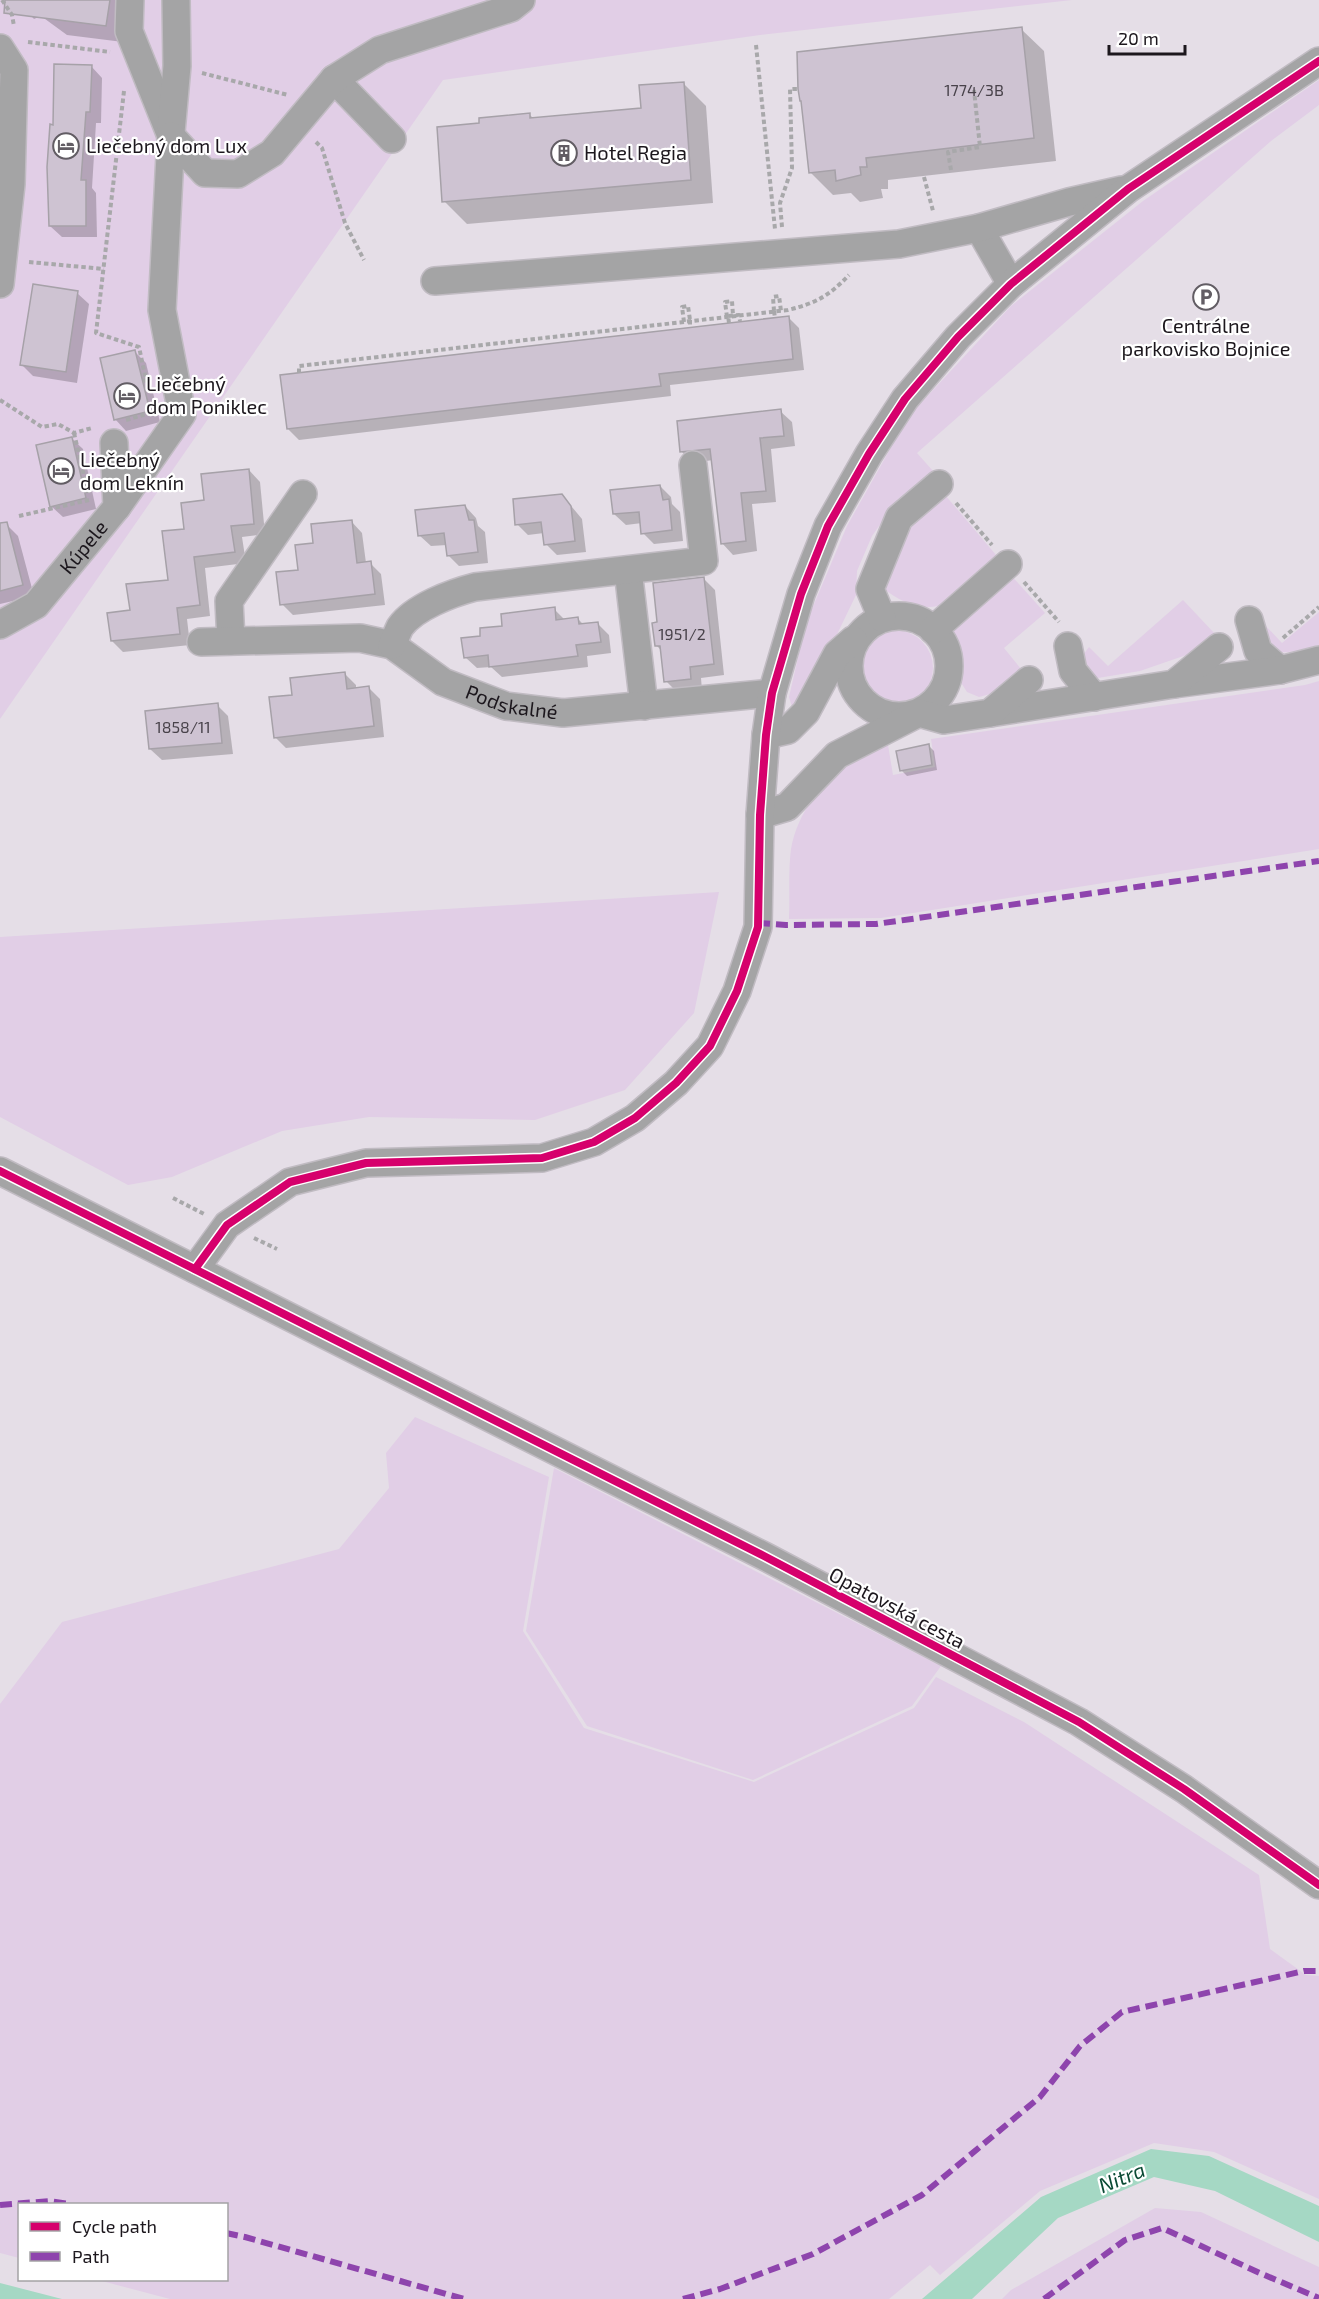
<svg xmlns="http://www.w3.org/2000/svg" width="1319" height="2299" viewBox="0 0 1319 2299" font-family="'Exo 2',sans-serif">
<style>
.green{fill:#e1cee6}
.water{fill:#a5d8c4}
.shadow{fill:#0003}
.building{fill:#cec3d2;stroke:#a6a1a8;stroke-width:1.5}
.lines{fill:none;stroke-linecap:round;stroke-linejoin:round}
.minor-casing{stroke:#c0bbc2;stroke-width:30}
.path{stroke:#a8a8aa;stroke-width:4;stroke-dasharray:4.5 3;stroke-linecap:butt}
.minor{stroke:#a4a4a5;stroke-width:27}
.path-bridge{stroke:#a8a8aa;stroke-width:4;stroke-dasharray:4.5 3;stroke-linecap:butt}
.quiet{stroke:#8e44ad;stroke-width:6;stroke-dasharray:12 6;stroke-linecap:butt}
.cycleway-casing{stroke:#fff;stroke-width:11}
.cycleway{stroke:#d6006c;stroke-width:8}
.labels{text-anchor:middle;stroke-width:4.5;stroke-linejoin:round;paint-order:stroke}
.number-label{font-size:16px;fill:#48424a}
.poi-label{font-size:20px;fill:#1c171d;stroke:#fff;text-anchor:start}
.street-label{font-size:20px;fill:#1c171d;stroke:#fff}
.water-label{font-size:21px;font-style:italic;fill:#0b4b35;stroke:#fff}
</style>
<rect width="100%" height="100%" fill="#e5dee7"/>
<g class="green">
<path d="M0,0H1072L760,35L443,80L0,719Z"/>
<path d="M1319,80V105L1271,141L917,453L933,471L898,499L872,536L857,571L856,595L803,705L792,707L789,697L806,623L847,526L908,417L1011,306L1143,201Z"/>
<path d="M945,495L996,555L938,606C917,610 899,601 883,588L902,536Z"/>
<path d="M1008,572L1045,613L1004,648L1021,669L990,694L979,697L967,692L960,681L953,624Z"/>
<path d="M1183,600L1215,634L1195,652L1140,671L1092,679L1083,666V655L1089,647L1108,666Z"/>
<path d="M1319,612V645C1302,649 1281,658 1267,647L1263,623L1282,643Z"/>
<circle cx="895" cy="668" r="38"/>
<path d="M1319,681V849L881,918L789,919C790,896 788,871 791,849C800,799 841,761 888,745L893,775L935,767L931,739L1305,685Z"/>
<path d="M719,892L694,1013L625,1090L535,1120L369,1117L282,1131L172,1177L128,1185L0,1117V937Z"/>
<path d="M415,1417L549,1477L523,1631L584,1728L754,1782L914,1708L936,1677L1024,1722L1259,1875L1270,1949L1306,1975L1319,1976V2199L1214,2152L1154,2143L1040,2191L940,2275L930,2265L889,2299H170L98,2280H226V2204H20L19,2258L0,2253V1704L62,1622L339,1549L389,1488L386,1453Z"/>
<path d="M554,1468L941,1666L912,1706L753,1780L587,1726L526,1631Z"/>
<path d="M1155,2208L1201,2212L1319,2267V2299H1002L1011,2290Z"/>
</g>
<g class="water">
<path d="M1151,2149L1209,2156L1319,2206V2242L1215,2191L1154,2177L1058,2218L972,2299H922L1041,2197Z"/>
<path d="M0,2283L62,2299H0Z"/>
</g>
<g class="shadow">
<path d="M16,0H124L123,42L67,35L41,16L34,19Z"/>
<path d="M1021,29L1044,51L1056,161L888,180V189H881L883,198L860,202L851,193L833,195L811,173Z"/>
<path d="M91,66L102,78L101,123H96L92,188L96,193L97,237H62L50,226L55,126Z"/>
<path d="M683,83L706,106L713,203L467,224L444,201L481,124L529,114L534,119L643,109Z"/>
<path d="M77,293L89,304L77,383L33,376L22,365Z"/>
<path d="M788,317L799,328L804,370L670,385L671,396L299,440L288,429Z"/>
<path d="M135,352L146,363L160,422L126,431L115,419Z"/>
<path d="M780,411L792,422L795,446L771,449L776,502L752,504L757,551L733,555L722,543L713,460L693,463L681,451Z"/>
<path d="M71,438L83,449L96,509L63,517L51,506Z"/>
<path d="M249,470L260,482L265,534L242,537L246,563L205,568L210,616L187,619L190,645L123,652L112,641L131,612L170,581L186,530L205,501Z"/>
<path d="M660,486L671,497L672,504L680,512L683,541L654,544L643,533L642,523L626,525L614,514Z"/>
<path d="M562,495L582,519L586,552L557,555L546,544L544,533L528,535L517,524Z"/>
<path d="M465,506L476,518L478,526L485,532L488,563L459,566L448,555L447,545L431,546L419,535Z"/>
<path d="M351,521L362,533L366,563H370L381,574L385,605L293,615L282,604L314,544Z"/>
<path d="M7,525L18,536L34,596L0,604V527Z"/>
<path d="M703,578L715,590L724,675L701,678L702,690L677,692L666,681L662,651L657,646L659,624Z"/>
<path d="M554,609L565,620L578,619L584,625L598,624L609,635L611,653L587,656L588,667L502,677L491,667L477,668L465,657L482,637Z"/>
<path d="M344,673L356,685V689L368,687L380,699L384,737L286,748L275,737L293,696Z"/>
<path d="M217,705L228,716L233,754L162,760L150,749Z"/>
<path d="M929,746L934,751L937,770L907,776L902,771Z"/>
</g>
<g class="building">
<path d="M5,0H110L106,26L4,13Z"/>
<path d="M1022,27L1034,138L866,158L867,167H860L861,175L836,181L835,170L809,173L801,101H800L798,89L797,52Z"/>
<path d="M54,64L92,65L90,112H86L81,180H86V226H49L47,167L50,124L53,125Z"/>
<path d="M684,82L691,180L442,202L437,127L479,123V118L530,113V118L641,108L639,85Z"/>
<path d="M33,284L78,291L66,372L20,365Z"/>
<path d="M789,316L793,359L659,374L661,386L287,429L280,375Z"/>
<path d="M135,350L150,411L114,420L100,358Z"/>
<path d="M781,409L784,436L760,438L766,491L741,493L746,541L721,544L710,449L680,452L677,421Z"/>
<path d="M72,437L86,498L50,507L36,445Z"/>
<path d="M249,469L254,524L231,526L235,552L194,557L200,605L177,608L180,634L111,641L107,613L130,610L126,584L168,580L162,531L184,529L181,503L204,500L201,474Z"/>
<path d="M660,485L663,500L669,499L672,530L641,534L639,512L613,514L610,490Z"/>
<path d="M562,494L571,506L575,541L544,545L541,522L515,525L513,499Z"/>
<path d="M465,505L469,520H474L478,552L447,556L444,533L418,536L415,510Z"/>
<path d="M352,520L357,563L371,561L375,594L280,605L276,572L298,570L295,545L313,543L311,524Z"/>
<path d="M7,522L23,585L0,591V523Z"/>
<path d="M704,577L714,664L690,667L691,679L664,682L660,646H655L652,623L657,622L653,583Z"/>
<path d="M555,607L556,620L578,617L579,624L598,622L601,642L576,645L578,656L489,667L488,655L464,658L461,638L480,636V628L502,626L501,614Z"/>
<path d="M345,672L347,689L369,686L374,726L274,738L269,697L292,695L290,678Z"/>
<path d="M218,703L222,743L149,749L145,711Z"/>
<path d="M929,744L932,765L900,771L896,751Z"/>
</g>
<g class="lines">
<g class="minor-casing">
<g id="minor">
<path d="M130,0L129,31L171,136"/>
<path d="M0,48L14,70L11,184L0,284"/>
<path d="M334,79L392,139"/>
<path d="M171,132L177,66L176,0"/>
<path d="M979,228L1011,284"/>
<path d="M435,281L899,244L979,228L1069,202L1122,190"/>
<path d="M117,507L182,414L162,310L171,136L205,173L238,174L272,153L334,79L380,50L511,8L521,0"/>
<path d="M628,570L644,706"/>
<circle cx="899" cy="666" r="50"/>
<path d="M882,618L870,589L899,518L939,484"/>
<path d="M1249,620L1258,651L1280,670"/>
<path id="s1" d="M0,625L36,605L117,507L114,443"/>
<path d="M933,630L1008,564"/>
<path d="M231,641L229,601L303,494"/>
<path id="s2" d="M201,642L360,638L392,645L443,682L506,706L563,713L772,693"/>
<path d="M392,645C395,639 397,633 400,627C414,607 452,593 475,587L704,561L693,465"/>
<path d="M1068,646L1073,671L1094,697"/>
<path d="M1174,684L1280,670L1319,660"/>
<path d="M990,713L1174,684L1219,647"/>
<path d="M766,735L788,730L806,712L837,654L853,640"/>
<path d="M760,815L787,807L837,755L919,713L944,720L990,713L1029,680"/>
<path d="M0,1171L764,1556L1079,1722L1184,1789L1319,1885"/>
<path d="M195,1269L227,1225L290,1182L366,1163L542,1158L594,1142L635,1118L676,1083L710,1046L737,991L758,927L760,815L766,735L772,693L801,594L828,526L869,454L905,399L958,337L1011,284L1128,189L1319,61"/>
</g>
</g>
<g class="path">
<path d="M2,0L12,15L14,26"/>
<path d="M28,42L110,52"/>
<path d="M756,45L775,229"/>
<path d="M202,73L288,95"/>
<path d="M124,91L96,333L139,347L146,380L143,381"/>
<path d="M316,142L322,148L345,223L364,260"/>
<path d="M951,170L948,152L980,147L974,90"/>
<path d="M924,177L933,211"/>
<path d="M782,227L780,203L792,168L790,89H798"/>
<path d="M29,262L104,269"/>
<path d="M774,311L773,297L779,296L781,311"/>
<path d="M727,317L725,302L732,301L733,315"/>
<path d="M684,322L682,307L688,306L690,320"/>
<path d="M299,373V366L788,310C816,303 829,296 849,275"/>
<path d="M0,400L42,427L58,424L74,433L92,428"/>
<path d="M126,420L150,413"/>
<path d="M74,433L88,493"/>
<path d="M956,503L992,545"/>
<path d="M19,516L89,500"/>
<path d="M1024,582L1059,622"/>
<path d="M1283,638L1319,607"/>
<path d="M173,1198L204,1214"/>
<path d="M254,1238L277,1249"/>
</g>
<use href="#minor" class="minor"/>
<g class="path-bridge">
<path d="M774,311L775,318"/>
<path d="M690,320V327"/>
<path d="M729,323L728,316L739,315L740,321"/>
</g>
<g class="quiet">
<path d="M758,923L786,925L876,924L1319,861"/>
<path d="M0,2205L50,2201L69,2204"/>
<path d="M226,2233L245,2237L464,2299"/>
<path d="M683,2299L720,2289L813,2254L922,2195L1040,2097L1080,2046L1122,2012L1304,1971H1319"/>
<path d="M1044,2299L1125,2240L1162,2228L1262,2274L1319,2298"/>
</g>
<g class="cycleway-casing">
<g id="cycleway">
<path d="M0,1171L764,1556L1079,1722L1184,1789L1319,1885"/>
<path d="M195,1269L227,1225L290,1182L366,1163L542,1158L594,1142L635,1118L676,1083L710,1046L737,991L758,927L760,815L766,735L772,693L801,594L828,526L869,454L905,399L958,337L1011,284L1128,189L1319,61"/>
</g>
</g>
<use href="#cycleway" class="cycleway"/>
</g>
<defs>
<g id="hotel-ring" transform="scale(1.35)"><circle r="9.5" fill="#fff" stroke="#625d64" stroke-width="1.5"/><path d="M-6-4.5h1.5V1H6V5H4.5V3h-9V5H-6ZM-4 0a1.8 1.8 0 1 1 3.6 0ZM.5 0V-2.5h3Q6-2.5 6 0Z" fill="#625d64"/></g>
<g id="building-ring" transform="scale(1.35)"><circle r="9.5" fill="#fff" stroke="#625d64" stroke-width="1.5"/><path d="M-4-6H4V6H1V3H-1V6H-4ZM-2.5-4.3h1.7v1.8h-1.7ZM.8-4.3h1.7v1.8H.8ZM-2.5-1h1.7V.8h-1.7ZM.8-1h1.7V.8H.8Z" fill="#625d64"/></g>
<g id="parking-ring" transform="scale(1.35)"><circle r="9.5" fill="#fff" stroke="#625d64" stroke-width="1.5"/><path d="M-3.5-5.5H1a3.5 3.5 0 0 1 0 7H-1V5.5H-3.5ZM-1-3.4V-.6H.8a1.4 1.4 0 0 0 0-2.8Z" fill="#625d64"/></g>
</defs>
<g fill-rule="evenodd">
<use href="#hotel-ring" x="66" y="146"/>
<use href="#building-ring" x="564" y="153"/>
<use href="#parking-ring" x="1206" y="297"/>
<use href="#hotel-ring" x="127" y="396"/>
<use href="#hotel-ring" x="61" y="471"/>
</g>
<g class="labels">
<g class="number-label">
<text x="974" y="96">1774/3B</text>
<text x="682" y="640">1951/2</text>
<text x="183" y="733">1858/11</text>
</g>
<g class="poi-label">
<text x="86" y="153">Liečebný dom Lux</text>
<text x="584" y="160">Hotel Regia</text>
<text x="1206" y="333" text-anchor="middle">Centrálne<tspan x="1206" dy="23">parkovisko Bojnice</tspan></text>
<text x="146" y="391">Liečebný<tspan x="146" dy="23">dom Poniklec</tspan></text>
<text x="80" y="467">Liečebný<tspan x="80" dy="23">dom Leknín</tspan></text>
</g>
<g class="street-label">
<text dy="7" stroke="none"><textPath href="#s1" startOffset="116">Kúpele</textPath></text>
<text dy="7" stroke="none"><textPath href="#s2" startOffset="327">Podskalné</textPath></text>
<text transform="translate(897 1608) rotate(28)" y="7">Opatovská cesta</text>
</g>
<g class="water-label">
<text transform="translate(1122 2178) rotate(-22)" y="7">Nitra</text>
</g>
</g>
<rect x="18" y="2203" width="210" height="78" fill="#ffffff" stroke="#a4a2a5" stroke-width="1.5"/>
<rect x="30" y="2222" width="30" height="9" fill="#d6006c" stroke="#a4a2a5" stroke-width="1.5"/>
<text x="72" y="2233" font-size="18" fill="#1c171d">Cycle path</text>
<rect x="30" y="2252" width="30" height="9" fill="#8e44ad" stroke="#a4a2a5" stroke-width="1.5"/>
<text x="72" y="2263" font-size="18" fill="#1c171d">Path</text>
<path d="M1109 45v9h76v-9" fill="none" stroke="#1c171d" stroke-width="3"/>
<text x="1118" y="45" font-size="18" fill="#1c171d" stroke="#ffffff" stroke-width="4.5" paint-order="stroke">20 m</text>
</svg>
